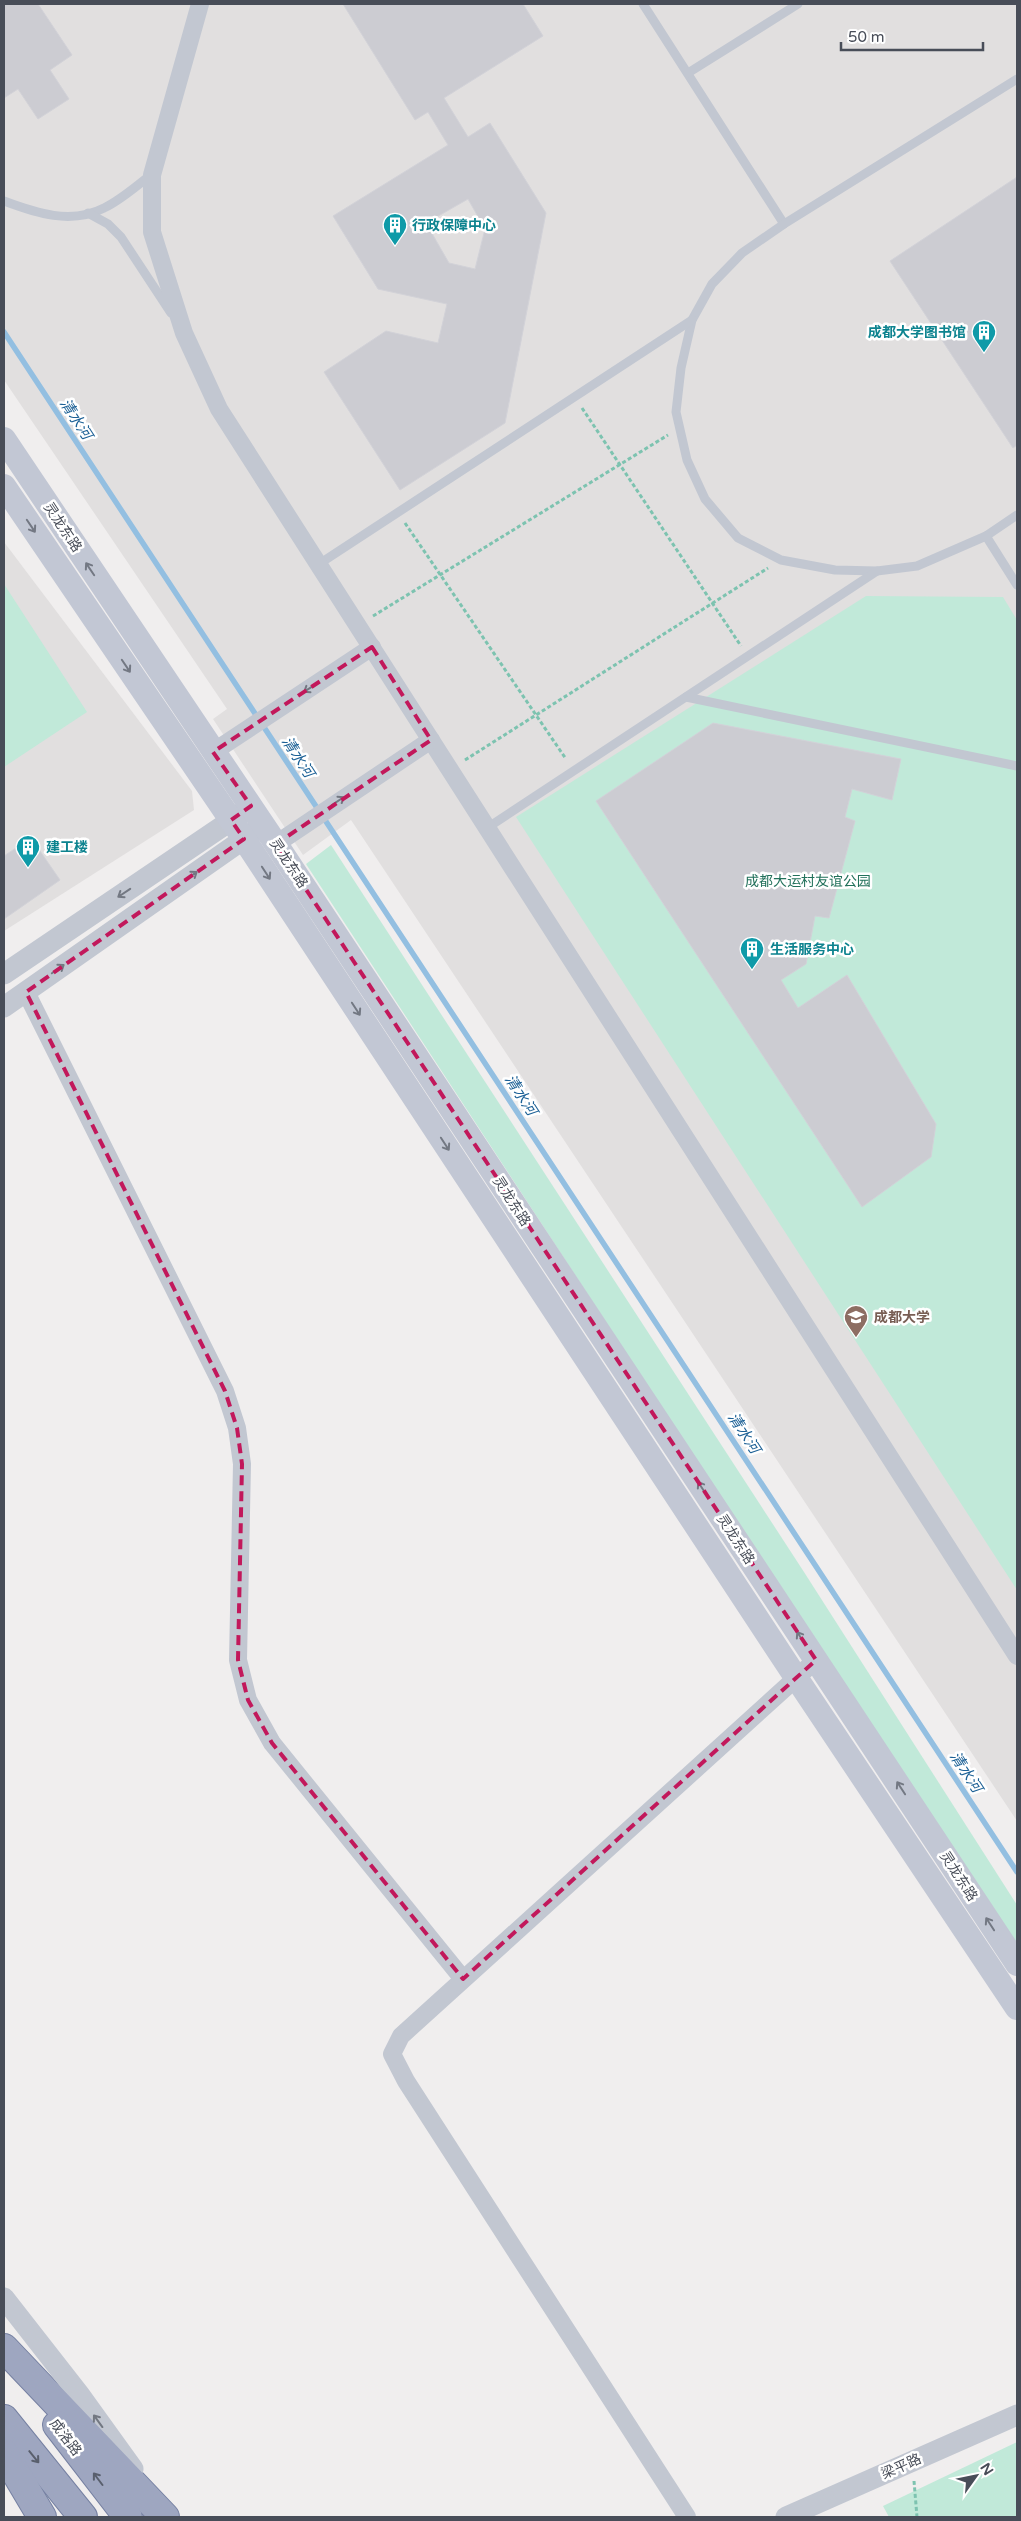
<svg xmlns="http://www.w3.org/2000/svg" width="1021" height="2521" viewBox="0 0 1021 2521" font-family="'Varela Round','Noto Sans SC',sans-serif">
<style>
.education{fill:#e1dfdf}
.green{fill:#c1e9d9}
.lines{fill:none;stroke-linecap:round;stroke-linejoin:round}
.stream{stroke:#93bfe1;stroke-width:5.5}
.building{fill:#ccccd2;stroke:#d2d2d8;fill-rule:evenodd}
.trunk-casing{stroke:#7681a2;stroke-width:30}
.path{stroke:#7dc3b0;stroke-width:3;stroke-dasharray:4 2.5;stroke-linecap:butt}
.service{stroke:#c2c7d1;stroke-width:9}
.minor{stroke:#c2c7d1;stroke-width:18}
.tertiary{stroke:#c2c7d1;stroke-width:21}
.secondary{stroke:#c2c7d4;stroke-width:24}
.trunk{stroke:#9ea6c0;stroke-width:28}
.oneway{stroke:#737883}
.oneway2{stroke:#737882}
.oneway3{stroke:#595f6d}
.marked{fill:none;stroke:#c2185b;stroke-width:4;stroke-dasharray:10 6;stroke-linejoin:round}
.labels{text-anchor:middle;stroke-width:5;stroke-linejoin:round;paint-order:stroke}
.culture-label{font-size:14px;font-weight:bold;fill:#0d838f;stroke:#fff;text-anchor:start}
.street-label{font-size:14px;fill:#484d58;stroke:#fff}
.park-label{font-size:14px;fill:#22715b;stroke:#fff}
.education-label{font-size:14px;font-weight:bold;fill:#785e54;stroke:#fff;text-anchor:start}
.water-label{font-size:15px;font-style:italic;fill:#1d6196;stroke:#fff}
</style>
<rect width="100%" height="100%" fill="#f0eeee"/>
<g class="education">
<path d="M4,4H1017V1821L351,820L303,855L213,719L227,709L4,380Z"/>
<path d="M4,542L192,791L194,810L4,931Z"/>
</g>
<g class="green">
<path d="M4,584L87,712L4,767Z"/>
<path d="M866,596L1003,597L1017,620V1590L516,817Z"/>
<path d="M331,845L804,1572L1017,1905V1950L306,864Z"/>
<path d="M1017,2442V2517H889L883,2506Z"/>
</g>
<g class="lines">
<path class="stream" d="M4,332L1017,1872"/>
</g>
<g class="building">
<path d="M4,4H38L72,55L50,70L69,99L38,119L18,89L4,98Z"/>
<path d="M343,4H523L543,36L444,98L468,137L490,123L546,213L505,423L400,490L324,372L386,331L438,343L447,304L378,289L333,216L448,145L428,112L415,120ZM468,199L485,229L475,269L449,263L426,223Z"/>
<path d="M1017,177V445L1013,448L890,261Z"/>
<path d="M713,723L901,759L892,800L852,789L845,817L855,821L829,918L815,916L806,964L781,980L798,1008L847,975L936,1124L931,1157L862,1207L596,801Z"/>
<path d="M31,838L60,880L4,919V856Z"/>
</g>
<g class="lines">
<g class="trunk-casing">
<g id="trunk">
<path d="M4,2348L165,2517"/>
<path d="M4,2419L83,2517"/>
<path d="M57,2425L128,2517"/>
<path d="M4,2453L42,2517"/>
</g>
</g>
<g class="path">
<path d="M582,408L741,646"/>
<path d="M405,523L566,759"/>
<path d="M373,616L668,435"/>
<path d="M465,760L768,568"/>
<path d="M914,2481L917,2517"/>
</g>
<g class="service">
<path d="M643,4L784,224"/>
<path d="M688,73L798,4"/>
<path d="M1017,79L784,224L742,253L712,284L692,320L681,368L676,412L687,460L705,499L738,538L781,560L835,570L877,571L917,566L986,536L1017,515"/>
<path d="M4,201C36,213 71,225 104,208C121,200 136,186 151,175"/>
<path d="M88,213L108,224L121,237L171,313"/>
<path d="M986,536L1017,585"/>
<path d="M319,564L692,320"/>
<path d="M686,697L1017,766"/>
<path d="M487,828L877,571"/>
</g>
<g class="minor">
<path d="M200,4L152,175V232L184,333L219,409L1017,1656"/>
<path d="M213,752L372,647"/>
<path d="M276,844L431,740"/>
<path d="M26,992L225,1391L237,1428L242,1464L238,1660L248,1700L272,1743L463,1979"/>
<path d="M687,2517L406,2081L392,2054L401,2036L816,1660"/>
</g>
<g class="tertiary">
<path d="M4,974L245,811"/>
<path d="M4,1007L258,829"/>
<path d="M4,2298L79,2394L133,2469"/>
<path d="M786,2517L1017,2415"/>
</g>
<g class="secondary">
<path d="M4,439L276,844L1017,1964"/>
<path d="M4,486L244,839L797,1679L1017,2008"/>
</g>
<use href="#trunk" class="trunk"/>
</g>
<defs><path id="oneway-shaft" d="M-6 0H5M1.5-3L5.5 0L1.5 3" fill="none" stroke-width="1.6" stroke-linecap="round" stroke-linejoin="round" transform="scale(1.25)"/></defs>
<g class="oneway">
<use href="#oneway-shaft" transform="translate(31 526) rotate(56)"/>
<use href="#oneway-shaft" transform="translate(90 569) rotate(-124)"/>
<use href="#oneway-shaft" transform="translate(126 666) rotate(56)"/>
<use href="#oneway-shaft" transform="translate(266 873) rotate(57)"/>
<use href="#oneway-shaft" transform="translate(356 1009) rotate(57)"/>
<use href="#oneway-shaft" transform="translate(445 1144) rotate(57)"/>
<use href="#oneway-shaft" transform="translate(702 1488) rotate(-123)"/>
<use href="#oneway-shaft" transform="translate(801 1638) rotate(-123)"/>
<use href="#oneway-shaft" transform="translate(901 1788) rotate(-123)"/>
<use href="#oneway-shaft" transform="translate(990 1924) rotate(-123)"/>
</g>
<g class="oneway2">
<use href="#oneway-shaft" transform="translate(310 688) rotate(147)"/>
<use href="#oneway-shaft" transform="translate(338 801) rotate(-34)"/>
<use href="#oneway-shaft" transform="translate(191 876) rotate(-35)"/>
<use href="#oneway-shaft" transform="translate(124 893) rotate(146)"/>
<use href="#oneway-shaft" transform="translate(58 969) rotate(-35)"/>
<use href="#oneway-shaft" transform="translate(98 2421) rotate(-126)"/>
</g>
<g class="oneway3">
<use href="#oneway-shaft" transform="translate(34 2457) rotate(51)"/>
<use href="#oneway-shaft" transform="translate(98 2479) rotate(-127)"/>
</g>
<path class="marked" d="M372,647L431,740L276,844L816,1660L463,1979L272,1743L248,1700L238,1660L242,1464L237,1428L225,1391L26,992L244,839L231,820L251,806L213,752Z"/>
<defs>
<g id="building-pin" transform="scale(1.25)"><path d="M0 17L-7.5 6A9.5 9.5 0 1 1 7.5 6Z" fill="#0f9aa8" stroke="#fff"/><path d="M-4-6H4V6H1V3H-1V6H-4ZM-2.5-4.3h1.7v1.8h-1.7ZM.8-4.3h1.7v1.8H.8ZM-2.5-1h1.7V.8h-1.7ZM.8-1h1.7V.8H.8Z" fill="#fff"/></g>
<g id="university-pin" transform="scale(1.25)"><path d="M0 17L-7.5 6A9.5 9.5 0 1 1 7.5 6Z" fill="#8d6e63" stroke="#fff"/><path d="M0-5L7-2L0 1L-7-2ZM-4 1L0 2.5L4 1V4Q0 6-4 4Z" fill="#fff"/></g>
</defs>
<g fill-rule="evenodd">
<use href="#building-pin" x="395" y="225"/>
<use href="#building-pin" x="984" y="332"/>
<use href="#building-pin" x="28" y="847"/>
<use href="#building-pin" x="752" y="949"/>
<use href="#university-pin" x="856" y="1317"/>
</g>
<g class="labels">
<g class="culture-label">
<text x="412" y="230">行政保障中心</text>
<text x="966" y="337" text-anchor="end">成都大学图书馆</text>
<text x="46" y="852">建工楼</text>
<text x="770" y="954">生活服务中心</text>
</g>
<g class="street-label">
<text transform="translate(63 527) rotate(56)" y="5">灵龙东路</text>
<text transform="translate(289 863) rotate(56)" y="5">灵龙东路</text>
<text transform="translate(512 1201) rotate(57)" y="5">灵龙东路</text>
<text transform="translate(736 1539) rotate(57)" y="5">灵龙东路</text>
<text transform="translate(959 1876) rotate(57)" y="5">灵龙东路</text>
<text transform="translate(66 2437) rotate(53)" y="5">成洛路</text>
<text transform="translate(901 2466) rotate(-24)" y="5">梁平路</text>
</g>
<g class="park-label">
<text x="808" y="886">成都大运村友谊公园</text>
</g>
<g class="education-label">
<text x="874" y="1322">成都大学</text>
</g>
<g class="water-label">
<text transform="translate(76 419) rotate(57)" y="5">清水河</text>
<text transform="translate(298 757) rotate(57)" y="5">清水河</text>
<text transform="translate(521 1095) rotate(57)" y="5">清水河</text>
<text transform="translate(744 1433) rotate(57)" y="5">清水河</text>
<text transform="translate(966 1772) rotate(57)" y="5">清水河</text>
</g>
</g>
<rect width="1021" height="2521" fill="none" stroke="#484d58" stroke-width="10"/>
<g transform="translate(976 2476) rotate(57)" stroke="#ffffff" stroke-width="4" paint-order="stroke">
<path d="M0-4L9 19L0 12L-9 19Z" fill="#484d58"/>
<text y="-8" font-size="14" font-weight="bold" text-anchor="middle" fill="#484d58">N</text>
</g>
<path d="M841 42v8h142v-8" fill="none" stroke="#484d58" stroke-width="2.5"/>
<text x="848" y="42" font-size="15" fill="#484d58" stroke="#ffffff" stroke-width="4" paint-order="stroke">50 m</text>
</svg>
